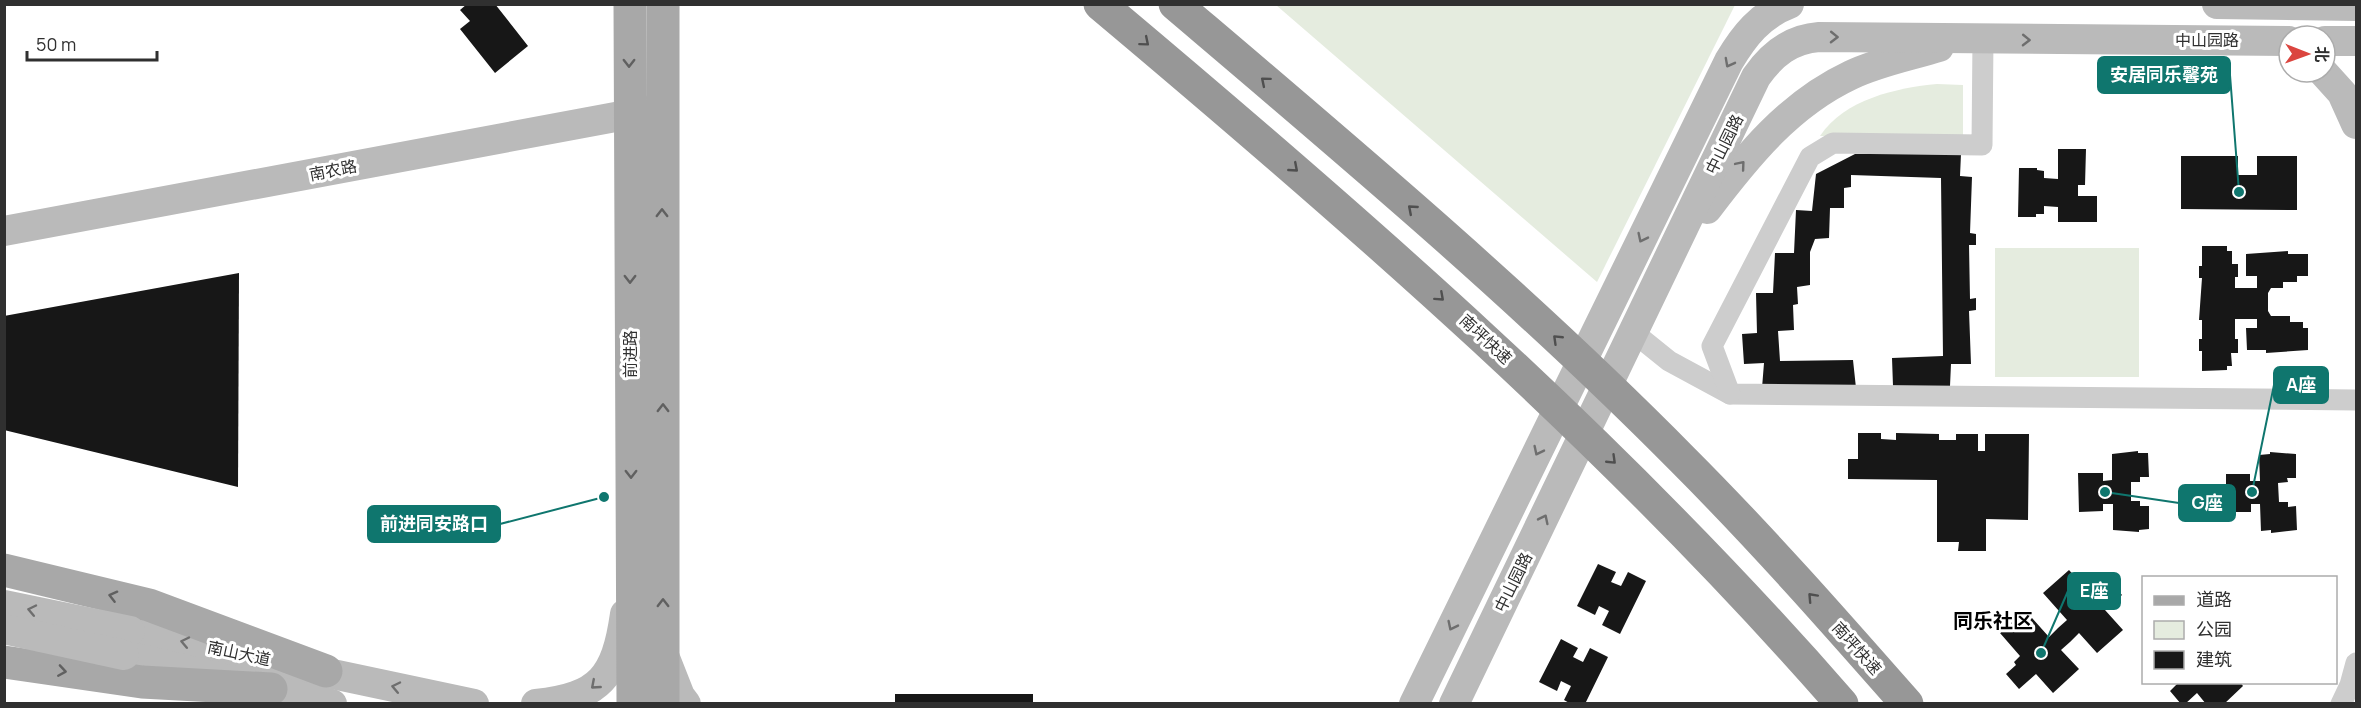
<svg xmlns="http://www.w3.org/2000/svg" width="2361" height="708" viewBox="0 0 2361 708" font-family="Manrope,'Noto Sans SC',sans-serif">
<style>
.green{fill:#e5ecdf}
.building{fill:#171717}
.lines{fill:none;stroke-linecap:round;stroke-linejoin:round}
.street{stroke:#cdcdcd;stroke-width:21}
.secondary{stroke:#bababa;stroke-width:30}
.primary{stroke:#a8a8a8;stroke-width:33}
.secondary-bridge{stroke:#bababa;stroke-width:30}
.highway-bridge{stroke:#979797;stroke-width:33}
.oneway{stroke:#6e6e6e}
.oneway2{stroke:#4f4f4f}
.oneway3{stroke:#606060}
.labels{text-anchor:middle;stroke-width:6;stroke-linejoin:round;paint-order:stroke}
.street-label{font-size:16px;fill:#303030;stroke:#fff}
.quarter-label{font-size:20px;font-weight:bold;fill:#000;stroke:#fff}
.leader{fill:none;stroke:#0f766e;stroke-width:2}
.callout-dot{fill:#0f766e;stroke:#fff;stroke-width:2}
.callout{fill:#0f766e;stroke:#0f766e;stroke-width:2}
.callout-label{font-size:18px;text-anchor:middle;font-weight:bold;fill:#fff}
</style>
<rect width="100%" height="100%" fill="#fff"/>
<g class="green">
<path d="M1276,5H1735L1597,282Z"/>
<path d="M1937,84L1963,85V138L1820,136C1845,99 1896,88 1937,84Z"/>
<rect x="1995" y="248" width="144" height="129"/>
</g>
<g class="building">
<path d="M467,4H495L528,46L495,73L460,29L470,21L460,10Z"/>
<path d="M2058,149H2086L2085,185H2078V196H2097V222H2058V207L2044,206V214H2036V217H2018L2019,168H2037V170L2044,171V178L2058,179Z"/>
<path d="M1855,154H1961L1960,176L1972,177L1970,233L1976,234V245H1969L1970,299L1976,298V310L1969,311L1971,364H1951L1950,386H1893L1892,358L1943,356L1941,178L1851,175V187L1844,188V208H1830L1829,238L1815,239L1810,252V285L1797,287L1798,304L1793,305L1794,330L1778,331L1780,361L1853,360L1856,388H1762L1764,363L1744,364L1742,334L1757,333L1756,293H1773L1775,253H1794L1796,210L1812,211L1816,174Z"/>
<path d="M2181,156H2238V175H2257V156H2297V210L2181,209Z"/>
<path d="M2202,246H2227V251H2232V264H2238V277H2235V288H2257V276H2246V254L2288,251V254H2308V276H2297V282H2283V288H2271L2268,293V311L2271,316H2290V322H2303V328H2308V350L2266,353V350H2247L2246,328H2257V319H2235V339H2238V353H2231L2232,366H2227V370L2202,371V351H2199V339H2202V320H2199L2202,278H2199V266H2202Z"/>
<path d="M239,273L238,487L4,430V316Z"/>
<path d="M1858,433H1881V439L1896,440V433L1939,434V440H1956V434H1978V451H1985V434H2029L2028,520L1986,519V551H1958L1959,542H1937V480L1848,479V459H1858Z"/>
<path d="M2138,451V453H2148L2149,477H2140V482H2131V501H2140V506H2149V529L2139,530V532L2113,530V504H2103V511L2079,512L2078,473H2103V481L2112,480V454Z"/>
<path d="M2270,452L2296,454V478H2287L2288,482L2278,483L2279,502H2288V507L2296,506L2297,530L2271,533V530L2261,531L2260,504H2251V512H2226V474H2250V481H2260L2259,455L2270,454Z"/>
<path d="M1598,564L1616,572L1611,582L1621,586L1628,572L1646,581L1620,634L1602,625L1609,611L1599,606L1595,615L1577,606Z"/>
<path d="M2069,570L2090,593L2096,587L2099,590L2109,580L2122,595L2105,610L2123,630L2097,653L2079,633L2070,642L2061,650L2079,669L2053,693L2036,674L2019,689L2006,674L2016,665L2014,662L2020,656L2000,633L2025,610L2049,637L2058,628L2067,620L2043,593Z"/>
<path d="M1561,639L1578,648L1573,657L1583,662L1590,648L1608,657L1585,704H1571L1564,700L1571,686L1561,681L1557,691L1539,682Z"/>
<path d="M2179,682H2240L2243,686L2224,704H2206L2197,693L2185,704H2181L2170,691Z"/>
<rect x="895" y="694" width="138" height="10"/>
</g>
<g class="lines">
<g class="street">
<path d="M1633,332L1669,361L1730,394L2356,400"/>
<path d="M1730,394L1712,346L1810,157L1833,143L1982,145L1983,39"/>
<path d="M2341,704L2350,685L2356,663"/>
</g>
<g class="secondary">
<path d="M2217,4L2356,6"/>
<path d="M2325,41H2356"/>
<path d="M2323,72L2342,93L2356,124"/>
<path d="M1707,209C1747,156 1789,104 1851,75C1878,62 1910,56 1939,47"/>
<path d="M4,231L653,110"/>
<path d="M130,631L474,704"/>
<path d="M124,655L332,704"/>
<path d="M665,658L680,696L686,704"/>
<path d="M536,704C600,697 616,677 625,614"/>
<path d="M1414,704L1729,61C1744,36 1760,15 1789,4"/>
<path d="M1454,704L1756,77C1772,54 1791,39 1819,37L2289,41"/>
</g>
<g class="primary">
<path d="M630,4L633,704"/>
<path d="M663,4V704"/>
<path d="M4,570L149,605L326,671"/>
<path d="M4,662L142,682L271,689"/>
</g>
<g class="secondary-bridge">
<path d="M4,605L130,631"/>
<path d="M4,629L124,655"/>
</g>
<g class="highway-bridge">
<path d="M1100,4C1362,224 1617,446 1842,704"/>
<path d="M1175,4C1348,151 1523,298 1683,460C1761,538 1834,621 1907,704"/>
</g>
</g>
<defs><path id="oneway-chevron" d="M-2-3.5L2.5 0L-2 3.5" fill="none" stroke-width="1.6" stroke-linecap="round" stroke-linejoin="round" transform="scale(1.5)"/></defs>
<g class="oneway">
<use href="#oneway-chevron" transform="translate(1834 37) rotate(1)"/>
<use href="#oneway-chevron" transform="translate(2026 40) rotate(1)"/>
<use href="#oneway-chevron" transform="translate(1729 63) rotate(118)"/>
<use href="#oneway-chevron" transform="translate(1741 165) rotate(-50)"/>
<use href="#oneway-chevron" transform="translate(1642 238) rotate(116)"/>
<use href="#oneway-chevron" transform="translate(1538 451) rotate(116)"/>
<use href="#oneway-chevron" transform="translate(1544 519) rotate(-64)"/>
<use href="#oneway-chevron" transform="translate(32 610) rotate(-168)"/>
<use href="#oneway-chevron" transform="translate(1452 626) rotate(116)"/>
<use href="#oneway-chevron" transform="translate(185 642) rotate(-168)"/>
<use href="#oneway-chevron" transform="translate(595 685) rotate(139)"/>
<use href="#oneway-chevron" transform="translate(396 687) rotate(-168)"/>
</g>
<g class="oneway2">
<use href="#oneway-chevron" transform="translate(1145 42) rotate(40)"/>
<use href="#oneway-chevron" transform="translate(1265 81) rotate(-140)"/>
<use href="#oneway-chevron" transform="translate(1294 168) rotate(41)"/>
<use href="#oneway-chevron" transform="translate(1412 209) rotate(-139)"/>
<use href="#oneway-chevron" transform="translate(1440 297) rotate(42)"/>
<use href="#oneway-chevron" transform="translate(1557 339) rotate(-136)"/>
<use href="#oneway-chevron" transform="translate(1612 460) rotate(44)"/>
<use href="#oneway-chevron" transform="translate(1812 597) rotate(-133)"/>
</g>
<g class="oneway3">
<use href="#oneway-chevron" transform="translate(629 63) rotate(90)"/>
<use href="#oneway-chevron" transform="translate(662 213) rotate(-90)"/>
<use href="#oneway-chevron" transform="translate(630 279) rotate(90)"/>
<use href="#oneway-chevron" transform="translate(663 408) rotate(-90)"/>
<use href="#oneway-chevron" transform="translate(631 474) rotate(90)"/>
<use href="#oneway-chevron" transform="translate(113 596) rotate(-166)"/>
<use href="#oneway-chevron" transform="translate(663 603) rotate(-90)"/>
<use href="#oneway-chevron" transform="translate(62 671) rotate(9)"/>
</g>
<g class="labels">
<g class="street-label">
<text x="2207" y="46">中山园路</text>
<text transform="translate(1724 144) rotate(-64)" y="6">中山园路</text>
<text transform="translate(333 170) rotate(-11)" y="6">南农路</text>
<text transform="translate(1486 339) rotate(43)" y="6">南坪快速</text>
<text transform="translate(630 354) rotate(-90)" y="6">前进路</text>
<text transform="translate(1513 582) rotate(-64)" y="6">中山园路</text>
<text transform="translate(1857 648) rotate(48)" y="6">南坪快速</text>
<text transform="translate(239 653) rotate(12)" y="6">南山大道</text>
</g>
<g class="quarter-label">
<text x="1993" y="628">同乐社区</text>
</g>
</g>
<path class="leader" d="M2239 192L2230 75M2252 492L2274 385M2105 492L2179 503M604 497L500 524M2041 653L2068 591"/>
<g class="callout-dot">
<circle cx="2239" cy="192" r="6"/>
<circle cx="2252" cy="492" r="6"/>
<circle cx="2105" cy="492" r="6"/>
<circle cx="604" cy="497" r="6"/>
<circle cx="2041" cy="653" r="6"/>
</g>
<g class="callout">
<rect x="2098" y="57" width="132" height="36" rx="6"/>
<rect x="2274" y="367" width="54" height="36" rx="6"/>
<rect x="2179" y="485" width="56" height="36" rx="6"/>
<rect x="368" y="506" width="132" height="36" rx="6"/>
<rect x="2068" y="573" width="52" height="36" rx="6"/>
</g>
<g class="callout-label">
<text x="2164" y="81">安居同乐馨苑</text>
<text x="2301" y="391">A座</text>
<text x="2207" y="509">G座</text>
<text x="434" y="530">前进同安路口</text>
<text x="2094" y="597">E座</text>
</g>
<rect width="2361" height="708" fill="none" stroke="#303030" stroke-width="12"/>
<rect x="2142" y="576" width="195" height="108" fill="#ffffff" stroke="#acacac" stroke-width="1.5"/>
<rect x="2154" y="596" width="30" height="9" fill="#a8a8a8" stroke="#acacac" stroke-width="1.5"/>
<text x="2196" y="606" font-size="18" fill="#303030">道路</text>
<rect x="2154" y="621" width="30" height="18" fill="#e5ecdf" stroke="#acacac" stroke-width="1.5"/>
<text x="2196" y="636" font-size="18" fill="#303030">公园</text>
<rect x="2154" y="651" width="30" height="18" fill="#171717" stroke="#acacac" stroke-width="1.5"/>
<text x="2196" y="666" font-size="18" fill="#303030">建筑</text>
<g transform="translate(2307 54) rotate(91)"><circle r="28" fill="#ffffff" stroke="#acacac" stroke-width="1.5"/>
<path d="M0-4.5L10 22L0 15L-10 22Z" fill="#db453f"/>
<text y="-9" font-size="16" font-weight="bold" text-anchor="middle" fill="#303030">北</text>
</g>
<path d="M27 51v9h130v-9" fill="none" stroke="#303030" stroke-width="3"/>
<text x="36" y="51" font-size="18" fill="#303030" stroke="#ffffff" stroke-width="4.5" paint-order="stroke">50 m</text>
</svg>
